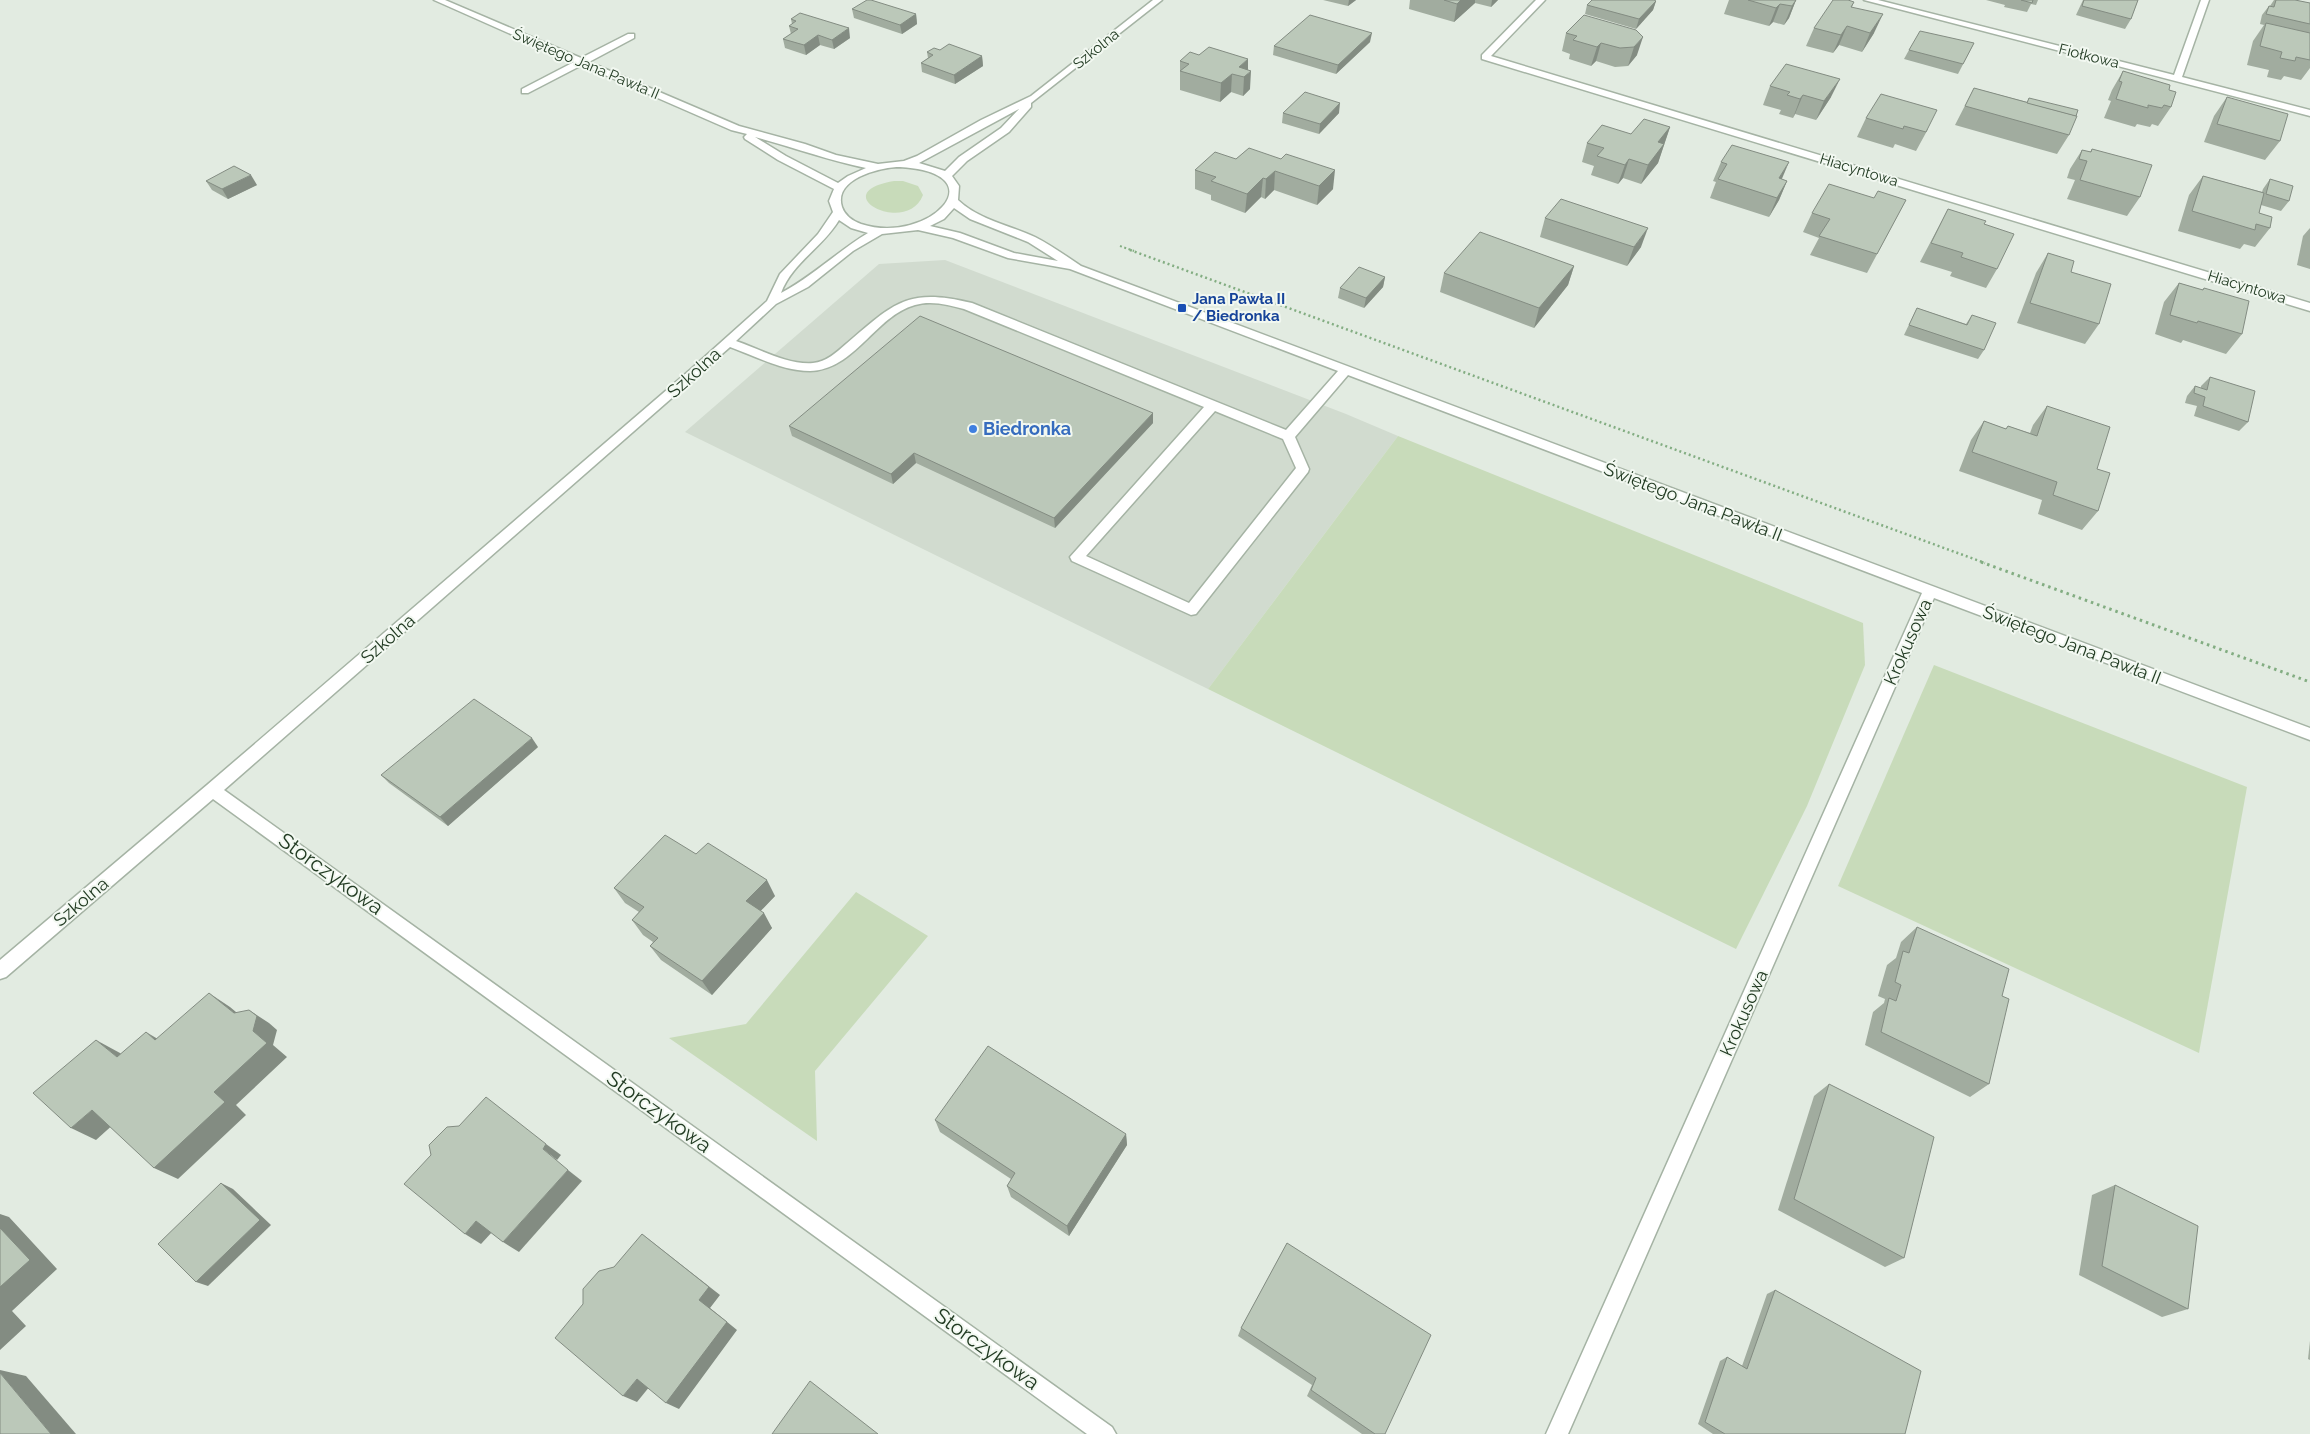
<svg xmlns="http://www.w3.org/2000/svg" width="2310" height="1434" viewBox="0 0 2310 1434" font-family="Raleway,sans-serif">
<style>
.built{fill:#d1dbcf}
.green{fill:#c8dbba}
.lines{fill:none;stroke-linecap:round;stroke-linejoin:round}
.minor-casing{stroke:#a5b3a4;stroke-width:3}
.path-far2{stroke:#83ad82;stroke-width:2;stroke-dasharray:2 2.5;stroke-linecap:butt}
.path-far1{stroke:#83ad82;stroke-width:2.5;stroke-dasharray:2 3;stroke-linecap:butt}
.path{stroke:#83ad82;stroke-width:3;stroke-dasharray:2.5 4;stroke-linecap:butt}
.minor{fill:#fff;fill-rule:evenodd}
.wall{fill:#a1ac9f}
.shaded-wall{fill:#838c82}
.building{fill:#bbc8b9;stroke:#838c82}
.transit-dot{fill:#1a4fb4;stroke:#f2f8f1;stroke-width:2}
.shop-dot{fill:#3f7fe0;stroke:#f2f8f1;stroke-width:2}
.labels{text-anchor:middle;stroke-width:4;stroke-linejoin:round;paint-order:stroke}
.far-street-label{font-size:15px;fill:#223b23;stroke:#f2f8f1}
.far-transit-label{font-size:15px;font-weight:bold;fill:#164399;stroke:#f2f8f1;text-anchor:start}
.street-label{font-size:18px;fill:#223b23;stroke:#f2f8f1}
.shop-label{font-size:18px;font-weight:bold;fill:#366cbe;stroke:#f2f8f1;text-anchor:start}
.near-street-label{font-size:21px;fill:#223b23;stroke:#f2f8f1}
</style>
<rect width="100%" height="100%" fill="#e2ebe1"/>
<path class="built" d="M945,260L1346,414L1398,436L1208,689L685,432L879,264Z"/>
<g class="green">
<path d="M894,181H903L918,186L923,195C907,237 823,193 894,181Z"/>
<path d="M1398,436L1863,623L1865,665L1807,806L1736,949L1208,689Z"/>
<path d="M1934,665L2247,787L2199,1053L1838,886Z"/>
<path d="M856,892L928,936L815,1071L817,1141L669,1038L746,1024Z"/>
</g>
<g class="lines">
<g class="minor-casing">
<g id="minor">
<path d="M434,0H445L581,58L628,34H634V38L589,62L739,126L805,144L836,155L878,164L904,161L917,156L981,120L1031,96L1153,0H1162L1031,103V107L1009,132L967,161L952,176L959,186L958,200C979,220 1009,225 1035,237C1051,245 1066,256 1081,266L2310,728V740L1934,598L1568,1434H1546L1922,593L1348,375L1295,437L1309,469L1308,472L1196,614L1191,615L1072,561L1070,557L1204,407L964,309C949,305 931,300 915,305C875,316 855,370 810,371C782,371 755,356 730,347L224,790L1112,1427L1116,1434H1087L213,799L6,977L0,979V960L207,785L690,370L767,301L780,274L818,234L833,212L829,201L834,189L778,160L745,139L744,137L747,134L731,130L582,65L528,93H522V89L574,62ZM1019,109L1001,128L959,157L945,171L919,163ZM755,137C792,147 828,160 866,168L848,176L838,183L786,156ZM900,167C1000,173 928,246 861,224C853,221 845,216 842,207C833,179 880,167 900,167ZM954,208L970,219L1028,242L1058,261L1014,253L960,233L930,226L944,219ZM839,220L851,228L868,233C838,251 813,276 781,293C792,263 823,247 839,220ZM918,230L953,238L1008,258L1070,269L1338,371L1286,430L972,303C907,287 894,303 846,344C837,352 826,362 813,363C787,365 760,349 736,341L776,304L808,287L853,251L882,234ZM1215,411L1283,439L1296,468L1189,603L1086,556Z"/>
<path d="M1536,0H1545L1491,56L2310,303V311L1482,59V55Z"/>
<path d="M1864,0H1878L2174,75L2201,0H2209L2182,77L2310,110V116Z"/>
</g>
</g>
<path class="path-far2" d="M1120,246L1134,251"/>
<path class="path-far1" d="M1130,250L1985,563"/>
<path class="path" d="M1981,562L2310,682"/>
<use href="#minor" class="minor"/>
</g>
<g class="wall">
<path d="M1323,0H1356L1348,6Z"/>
<path d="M1410,0H1498L1491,7L1475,3L1454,22L1409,9Z"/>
<path d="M1729,0H1796L1789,18L1784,25L1773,22L1769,26L1724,14Z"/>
<path d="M1986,0H2038L2036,5L2031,4L2027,12L2004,7L2005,5Z"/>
<path d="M2083,0H2138L2131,19L2125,29L2076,15Z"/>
<path d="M2274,0H2295L2310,3V68L2301,80L2284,76L2281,80L2267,77L2269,70L2247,65L2253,41L2264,25L2260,24L2262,15L2269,6H2270Z"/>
<path d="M1656,1L1653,10L1636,29L1585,14L1587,5Z"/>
<path d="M1854,2L1852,7L1874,33L1862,52L1839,45L1833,53L1806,46L1814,28Z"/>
<path d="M852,9L916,14L917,24L902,34L854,18Z"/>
<path d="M791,19L850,38L834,49L820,45L806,55L785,48L783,39L791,34L789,26L792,24Z"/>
<path d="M1636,30L1637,55L1628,66L1615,67L1596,61L1591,66L1569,59L1570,54L1562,51L1566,33Z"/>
<path d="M1370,42L1336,74L1273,55L1274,46Z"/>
<path d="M1974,43L1958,74L1904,59L1909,50Z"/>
<path d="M940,50L982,56L983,66L955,84L922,72L921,63L928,58L927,52Z"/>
<path d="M1180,61L1248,70L1250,89L1243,96L1231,92L1220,102L1180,90Z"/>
<path d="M2123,71L2169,90L2171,107L2158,126L2152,124L2150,127L2137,124L2135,127L2104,118L2111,101L2108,100L2112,90Z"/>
<path d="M1770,86L1831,97L1816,120L1795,114L1793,118L1779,114L1781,110L1763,105Z"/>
<path d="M1974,88L2027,102L2029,98L2069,135L2057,154L1955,125Z"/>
<path d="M2227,97L2280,141L2265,160L2204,142L2214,116Z"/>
<path d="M1283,113H1339L1319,134L1282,123Z"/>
<path d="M1866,118L1928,129L1916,151L1895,144L1893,148L1857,137Z"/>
<path d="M1670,127L1658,163L1641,184L1623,178L1618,184L1591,175L1594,166L1582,162L1587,143L1631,134Z"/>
<path d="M1249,148L1333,189L1317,205L1274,190L1265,199L1261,197L1245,213L1211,200V195L1195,189V170L1236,159Z"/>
<path d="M2092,149L2140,197L2127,216L2067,199L2075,180L2067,178L2070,169L2082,150L2090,152Z"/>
<path d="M1721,162L1787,181L1779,200L1769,217L1710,198L1716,182L1713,181Z"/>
<path d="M2203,176L2262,192L2263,189L2270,179L2289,201L2281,211L2261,205L2259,213L2270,228L2255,247L2244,244L2240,249L2178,231L2189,195Z"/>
<path d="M206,181L257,185L228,199L212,190Z"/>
<path d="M1874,198L1906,200L1867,273L1810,255L1819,238L1803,232L1812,213Z"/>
<path d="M1948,209L1984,224L1997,269L1986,288L1950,276L1952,272L1920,262Z"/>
<path d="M1545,218L1641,247L1627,266L1540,237Z"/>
<path d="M2310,228V269L2297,265L2303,236Z"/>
<path d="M2048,253L2071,272L2099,324L2085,344L2017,323L2036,273Z"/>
<path d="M1574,266L1568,285L1534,328L1440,292L1444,273Z"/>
<path d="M1385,277L1383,287L1364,308L1338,298L1340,288Z"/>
<path d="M2179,283L2202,290L2204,288L2242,334L2226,354L2183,340L2181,343L2155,334L2164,302Z"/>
<path d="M1917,308L1966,324L1972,315L1984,350L1978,359L1904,335Z"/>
<path d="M2210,377L2248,422L2239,431L2194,416L2197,406L2185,403L2187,396L2195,386L2201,388V386Z"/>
<path d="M2047,406L2097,469L2098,511L2082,530L2038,514L2042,500L1959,471L1971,440L1984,421L2006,429L2008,426L2030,433L2033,425Z"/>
<path d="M1153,423L1055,528L916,463L893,484L792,436L789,426Z"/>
<path d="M538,747L448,826L389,783L381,775Z"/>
<path d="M696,854L775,896L760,911L772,928L712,995L661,960L650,946L653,942L643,935L632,920L639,912L625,903L614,888Z"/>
<path d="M1917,927L2002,996L1989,1084L1970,1097L1865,1045L1873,1012L1884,1003L1885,999L1878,996L1887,965L1896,958L1901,942Z"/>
<path d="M1829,1084L1904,1258L1885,1267L1778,1210L1814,1096Z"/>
<path d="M935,1120L1126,1134L1127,1145L1069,1236L1011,1197L1007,1186L1011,1179L940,1132Z"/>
<path d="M2115,1185L2188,1309L2162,1317L2079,1275L2092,1195Z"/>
<path d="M1287,1243L1385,1434H1362L1307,1396L1312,1385L1238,1336L1241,1328Z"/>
<path d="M1775,1290L1905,1434H1713L1698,1424L1720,1361L1727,1357L1742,1366L1767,1294Z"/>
<path d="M2310,1341V1360L2308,1359Z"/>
</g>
<g class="shaded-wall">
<path d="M1349,0H1356L1348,6Z"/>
<path d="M1461,0H1475V3L1454,22L1457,4Z"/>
<path d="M1492,0H1498L1491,7Z"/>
<path d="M1796,0L1789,18L1784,25L1792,6Z"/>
<path d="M1656,1L1653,10L1636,29L1639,19Z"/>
<path d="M1780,4L1773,22L1769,26L1776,8Z"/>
<path d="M916,14L917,24L902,34L900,25Z"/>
<path d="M1883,14L1874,33L1862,52L1870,33Z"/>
<path d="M1847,26L1839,45L1833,53L1841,35Z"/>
<path d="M849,28L850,38L834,49L832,40Z"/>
<path d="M1372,33L1370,42L1336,74L1338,65Z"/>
<path d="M818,35L820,45L806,55L804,45Z"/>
<path d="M1643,37L1637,55L1628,66L1634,47Z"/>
<path d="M1601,43L1596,61L1591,66L1597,47Z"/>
<path d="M982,56L983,66L955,84L954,75Z"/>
<path d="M1248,59V74L1251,71L1250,89L1243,96L1244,77L1239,67Z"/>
<path d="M1232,74L1231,92L1220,102L1221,83Z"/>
<path d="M1840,79L1831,97L1816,120L1824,101Z"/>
<path d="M1803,95L1795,114L1793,118L1800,99Z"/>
<path d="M1340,103L1339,113L1319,134L1320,124Z"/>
<path d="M1670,127L1658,163L1641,184L1648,165L1658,142Z"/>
<path d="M1629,159L1623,178L1618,184L1625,165Z"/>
<path d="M1789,162L1781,181L1771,197L1779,178Z"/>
<path d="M1335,170L1333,189L1317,205L1319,186Z"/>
<path d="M1275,171L1274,190L1265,199L1266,179Z"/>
<path d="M251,175L257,185L228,199L222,189Z"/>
<path d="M1263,178L1261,197L1245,213L1247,194Z"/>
<path d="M1787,181L1779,200L1769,217L1777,198Z"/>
<path d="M1648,228L1641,247L1627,266L1634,247Z"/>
<path d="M1574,266L1568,285L1534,328L1539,308Z"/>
<path d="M1385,277L1383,287L1364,308L1366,298Z"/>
<path d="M1153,413V423L1055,528L1054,518Z"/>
<path d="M914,453L916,463L893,484L891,474Z"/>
<path d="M532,738L538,747L448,826L440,817Z"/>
<path d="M767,880L775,896L755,917L746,901Z"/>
<path d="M764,913L772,928L712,995L702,981Z"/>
<path d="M209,993L230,1007L254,1027L249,1010L269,1023L277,1030L273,1045L287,1057L236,1105L246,1115L178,1179L154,1168L214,1092L234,1013Z"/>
<path d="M146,1032L168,1045L155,1040Z"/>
<path d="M96,1040L120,1053L140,1070L117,1057Z"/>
<path d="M92,1110L116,1122L96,1140L71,1128Z"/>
<path d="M1126,1134L1127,1145L1069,1236L1067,1226Z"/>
<path d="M546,1144L561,1155L557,1160L543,1149Z"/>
<path d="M568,1170L582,1181L519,1252L503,1242Z"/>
<path d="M221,1183L233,1189L271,1225L208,1286L196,1282Z"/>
<path d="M0,1214L9,1217L57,1269L12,1311L26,1326L0,1350Z"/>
<path d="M476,1221L493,1231L481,1244L465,1234Z"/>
<path d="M642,1234L720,1295L710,1308L737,1330L679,1409L666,1403L699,1300Z"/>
<path d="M0,1370L26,1376L76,1434H51L0,1373Z"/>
<path d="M637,1379L650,1386L637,1402L623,1396Z"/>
</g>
<g class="building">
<path d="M867,0H871L916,14L900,25L852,9Z"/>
<path d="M1444,0H1461L1457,4Z"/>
<path d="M1592,0H1654L1656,1L1639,19L1587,5Z"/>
<path d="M1748,0H1796L1792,6L1780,4L1776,8Z"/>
<path d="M1833,0H1848L1854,2L1851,7L1883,14L1870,33L1847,26L1841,35L1814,28Z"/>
<path d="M2021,0H2033L2032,3Z"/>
<path d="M2084,0H2138L2131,19L2082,6Z"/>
<path d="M2276,0H2295L2310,3V24L2266,14L2269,6L2274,7Z"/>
<path d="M800,13L849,28L832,40L818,35L804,45L783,39L798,29L789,26L796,21L791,19Z"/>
<path d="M1310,15L1372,33L1338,65L1274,46Z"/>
<path d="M1584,15L1636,30L1643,37L1634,47L1620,48L1601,43L1597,47L1573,40L1577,36L1566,33Z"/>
<path d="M2266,23L2310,33V60L2296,57L2295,61L2280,58L2282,52L2260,46Z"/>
<path d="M1920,31L1974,43L1963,64L1909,50Z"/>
<path d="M949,44L982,56L954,75L921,63L933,55L927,52L934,48L940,50Z"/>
<path d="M1209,47L1248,59L1239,67L1251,71L1244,77L1232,74L1221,83L1180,71L1189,64L1180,61L1190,52L1199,55Z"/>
<path d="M1786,64L1840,79L1824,101L1803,95L1800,99L1787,95L1790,92L1770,86Z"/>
<path d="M2123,71L2170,85L2169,90L2176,92L2171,107L2164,105L2162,108L2148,105V108L2116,99L2122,82L2119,81Z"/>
<path d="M1974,88L2077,116L2069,135L1965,106Z"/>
<path d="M1305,92L1340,103L1320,124L1283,113Z"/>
<path d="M1881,94L1937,110L1926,132L1904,126L1903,129L1866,118Z"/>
<path d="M2227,97L2288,114L2280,141L2217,124Z"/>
<path d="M2029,98L2078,110L2076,116L2027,103Z"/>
<path d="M1644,119L1670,127L1658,142L1664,144L1648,165L1629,159L1625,165L1597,156L1604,148L1587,143L1602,125L1631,134Z"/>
<path d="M1732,145L1789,162L1779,178L1787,181L1777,198L1718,179L1727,164L1721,162Z"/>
<path d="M1249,148L1281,159L1286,154L1335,170L1319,186L1275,171L1266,179L1263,178L1247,194L1211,181L1216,177L1195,170L1215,152L1236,159Z"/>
<path d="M2092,149L2152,165L2140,197L2080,180L2087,161L2079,159L2082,150L2091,152Z"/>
<path d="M234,166L251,175L222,189L206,181Z"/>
<path d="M2203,176L2264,193L2259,213L2272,217L2270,228L2256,224L2255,230L2192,211Z"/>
<path d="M2270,179L2293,186L2289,201L2266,194Z"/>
<path d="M1829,184L1874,198L1878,191L1906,200L1877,254L1819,236L1830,219L1812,213Z"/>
<path d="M1561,199L1648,228L1634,247L1545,218Z"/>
<path d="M1948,209L1986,221L1984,224L2014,234L1997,269L1961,257L1963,253L1931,243Z"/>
<path d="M1480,232L1574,266L1539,308L1444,273Z"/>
<path d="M2048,253L2074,261L2071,272L2111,284L2099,324L2030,303Z"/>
<path d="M1359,267L1385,277L1366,298L1340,288Z"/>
<path d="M2179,283L2203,290L2204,288L2249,301L2242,334L2198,321L2197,323L2170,315Z"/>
<path d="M1917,308L1967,325L1972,315L1996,323L1984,350L1909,325Z"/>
<path d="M920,316L1153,413L1054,518L914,453L891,474L789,426Z"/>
<path d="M2210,377L2255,391L2248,422L2203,406L2205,397L2194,393L2195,386L2207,390Z"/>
<path d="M2047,406L2110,427L2097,469L2110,473L2098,511L2053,495L2057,482L1972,452L1984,421L2006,429L2008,426L2037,436Z"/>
<path d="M474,699L532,738L440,817L381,775Z"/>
<path d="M665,835L696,854L708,843L767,880L746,901L764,913L702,981L650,946L658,938L632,920L644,907L614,888Z"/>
<path d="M1917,927L2009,969L2002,996L2009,999L1989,1084L1881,1032L1889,998L1896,1001L1901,985L1895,982L1903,951L1909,953Z"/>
<path d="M209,993L234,1013L249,1010L257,1016L253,1031L267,1043L214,1092L225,1102L154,1168L92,1110L71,1128L33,1093L96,1040L117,1057L146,1032L155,1040Z"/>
<path d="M988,1046L1126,1134L1067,1226L1007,1186L1015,1173L935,1120Z"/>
<path d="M1829,1084L1934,1137L1904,1258L1794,1199Z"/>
<path d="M486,1097L546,1144L543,1149L568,1170L503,1242L476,1221L465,1234L404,1184L431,1155L429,1145L447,1127L459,1126Z"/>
<path d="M221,1183L260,1220L196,1282L158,1244Z"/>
<path d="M2115,1185L2198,1226L2188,1309L2102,1266Z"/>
<path d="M0,1228L30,1260L0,1287Z"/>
<path d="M642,1234L709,1287L699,1300L727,1322L666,1403L637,1379L623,1396L555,1338L583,1304V1289L599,1271L614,1267Z"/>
<path d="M1287,1243L1431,1335L1385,1434H1375L1311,1390L1316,1378L1241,1328Z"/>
<path d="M1775,1290L1921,1371L1905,1434H1725L1705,1422L1727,1357L1747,1369Z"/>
<path d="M0,1373L51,1434H0Z"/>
<path d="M810,1381L878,1434H772Z"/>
</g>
<rect class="transit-dot" x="1177" y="303" width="10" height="10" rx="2.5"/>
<circle class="shop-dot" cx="973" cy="429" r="5"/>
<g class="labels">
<g class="far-street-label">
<text transform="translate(1096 49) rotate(-39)" y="5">Szkolna</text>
<text transform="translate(2089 56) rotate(14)" y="5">Fiołkowa</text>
<text transform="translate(586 64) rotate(23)" y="5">Świętego Jana Pawła II</text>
<text transform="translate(1859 170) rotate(17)" y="5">Hiacyntowa</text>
<text transform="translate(2247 287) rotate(17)" y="5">Hiacyntowa</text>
</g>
<g class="far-transit-label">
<text x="1192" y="304">Jana Pawła II<tspan x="1192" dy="17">/ Biedronka</tspan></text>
</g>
<g class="street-label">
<text transform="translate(694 373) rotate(-42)" y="6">Szkolna</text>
<text transform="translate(1693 502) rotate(21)" y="6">Świętego Jana Pawła II</text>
<text transform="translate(388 639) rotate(-41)" y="6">Szkolna</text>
<text transform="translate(1908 642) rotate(-66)" y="6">Krokusowa</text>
<text transform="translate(2072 645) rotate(21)" y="6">Świętego Jana Pawła II</text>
<text transform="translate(81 902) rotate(-40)" y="6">Szkolna</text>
<text transform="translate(1744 1013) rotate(-66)" y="6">Krokusowa</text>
</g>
<g class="shop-label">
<text x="983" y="435">Biedronka</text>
</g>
<g class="near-street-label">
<text transform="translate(331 874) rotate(36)" y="7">Storczykowa</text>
<text transform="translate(659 1112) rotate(36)" y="7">Storczykowa</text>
<text transform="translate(987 1349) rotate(36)" y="7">Storczykowa</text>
</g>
</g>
</svg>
